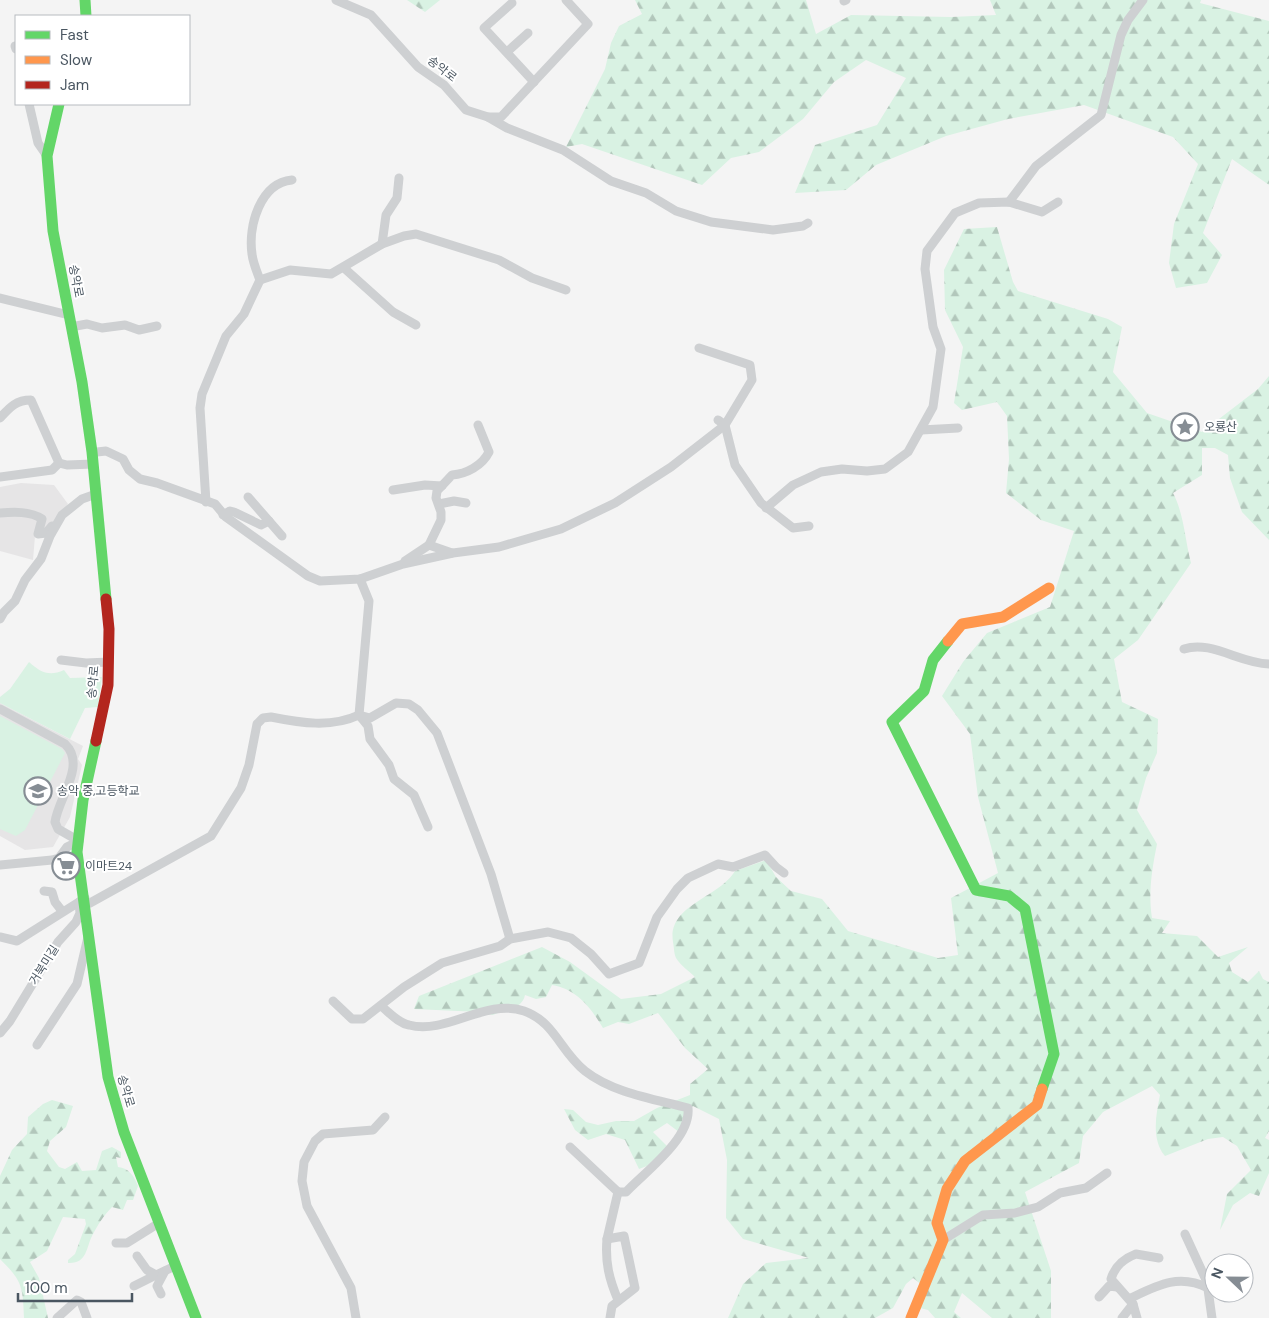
<svg xmlns="http://www.w3.org/2000/svg" width="1269" height="1318" viewBox="0 0 1269 1318" font-family="'DM Sans','Noto Sans KR',sans-serif">
<style>
.education{fill:#e6e5e6}
.grass{fill:#d9f2e3}
.forest{fill:url(#forest-firs)}
.lines{fill:none;stroke-linecap:round;stroke-linejoin:round}
.street{stroke:#ced0d2;stroke-width:9}
.fast{stroke:#63d668;stroke-width:11}
.slow{stroke:#ff974d;stroke-width:11}
.jam{stroke:#b3261e;stroke-width:11}
.labels{text-anchor:middle;stroke-width:4;stroke-linejoin:round;paint-order:stroke}
.street-label{font-size:12px;fill:#4a5661;stroke:#fff}
.poi-label{font-size:12px;fill:#4a5661;stroke:#fff;text-anchor:start}
</style>
<defs>
<pattern id="forest-firs" width="22" height="20" patternUnits="userSpaceOnUse" patternTransform="scale(1.25)"><rect width="22" height="20" fill="#d9f2e3"/><path d="M5 1l3.5 6h-7zM16 11l3.5 6h-7z" fill="#b2c7bb"/></pattern>
</defs>
<rect width="100%" height="100%" fill="#f4f4f4"/>
<g class="education">
<path d="M21,483L54,485L68,504L46,538L35,536L33,560L0,551V487Z"/>
<path d="M0,703L83,746L78,759L82,765L70,817L53,847L25,850L0,836Z"/>
</g>
<g class="grass">
<path d="M29,662C40,672 49,677 64,670L70,678L102,677L98,707L85,708L70,739L0,703V697L10,689Z"/>
<path d="M0,716L62,749L65,753L25,830L16,836L0,829Z"/>
</g>
<g class="forest">
<path d="M407,0H440L425,12Z"/>
<path d="M635,0H806L816,34L851,15L951,17L996,15L990,0H1201L1200,3L1269,21V185L1232,159L1203,233L1222,255L1207,283L1176,288L1169,263L1174,224L1198,164L1173,137L1084,105L1008,119L946,136L876,165L846,190L795,193L815,145L877,125L906,78L866,60L834,82L803,119L759,152L731,158L702,185L582,144L566,147L605,69L611,43L619,26L642,14Z"/>
<path d="M997,227L1013,282L1018,291L1108,319L1122,327L1113,372L1147,413L1202,432L1258,389L1269,376V540L1242,512L1230,478L1228,455L1215,448H1202V475L1173,493C1184,514 1185,540 1191,563L1138,640L1114,659L1122,702L1158,719L1157,753L1146,778L1137,810L1157,844C1152,869 1148,893 1152,918L1170,921L1162,933L1197,936L1218,957L1248,947L1229,963L1232,972L1248,982L1259,971L1263,979L1269,982V1131L1265,1138L1269,1140V1173L1259,1196L1250,1193L1233,1205L1220,1230L1227,1194L1251,1170L1237,1146L1223,1137L1208,1139L1165,1156C1151,1139 1156,1115 1160,1095L1152,1086L1103,1112L1083,1136L1079,1163L1025,1192L1051,1271V1318H992L962,1293L954,1312L961,1318H935L928,1310L920,1308L922,1285L913,1278L906,1284L893,1308L875,1318H728L743,1284L766,1263L809,1258L743,1239L726,1218L727,1160L719,1119L693,1106L684,1114L679,1132L667,1123L653,1132L668,1147L647,1166L639,1169L625,1140L606,1134L588,1140L575,1130L564,1109L573,1110L586,1122L598,1125L616,1121H634L657,1108L690,1095V1084L708,1069L685,1048L658,1013L629,1024L618,1022L603,1028C591,1008 577,989 552,985L546,997L536,999L525,995C522,1010 505,1009 493,1015L480,1012L414,1009L419,996L542,947L570,962L621,999L661,994L695,977C689,971 680,965 676,958C674,954 674,947 673,942C667,905 719,898 735,871L766,860L776,877L791,891L822,899L848,931L938,958L958,955L951,898L998,873L978,797L970,734L942,696L963,662L987,633L1050,607L1074,531L1041,520L1006,493L1009,459L1007,416L997,402L962,410L954,403L963,347L945,310L944,270L964,229Z"/>
<path d="M52,1100L73,1106L66,1127L50,1141L47,1151L59,1167L65,1169L77,1162L82,1171L96,1170L102,1151L112,1147L121,1152V1158L116,1157L118,1167C129,1168 134,1176 138,1186L133,1200H127L123,1210L112,1207C104,1215 97,1226 92,1236C86,1248 87,1264 68,1263V1260L75,1254L86,1224L85,1219L63,1217L47,1251L30,1262L39,1278L48,1318H24C23,1286 22,1281 0,1259V1176L12,1150L27,1134L28,1117L43,1104Z"/>
</g>
<g class="lines">
<g class="street">
<path d="M336,0L371,15L418,67L444,85L466,110L488,117H501L588,24L566,0"/>
<path d="M844,1L846,0"/>
<path d="M512,3L484,28L534,82"/>
<path d="M15,46L16,49"/>
<path d="M507,52L528,33"/>
<path d="M29,104L38,143L47,156"/>
<path d="M488,117L507,128L563,150L611,181L646,193L676,211L711,222L773,230L803,226L808,223"/>
<path d="M1009,202L1036,166L1101,115L1121,35L1128,20L1143,0"/>
<path d="M382,244L386,215L397,198L399,178"/>
<path d="M344,268L393,312L416,325"/>
<path d="M260,280L290,270L331,274L382,244L404,236L416,234L499,260L532,278L566,290"/>
<path d="M0,298L69,315"/>
<path d="M76,326L87,324L102,328L125,325L139,330L157,326"/>
<path d="M0,418C10,407 16,400 31,400L59,463"/>
<path d="M718,420L725,425L735,465L761,503L793,528L809,526"/>
<path d="M921,430L958,428"/>
<path d="M97,452L106,451L123,459L129,470L140,479L157,483L215,504L226,517L308,576L320,581L360,579L403,564L453,553L499,547L561,529L615,503L671,467L725,425L752,380L750,365L699,348"/>
<path d="M0,477L52,470L59,463L67,465L93,464"/>
<path d="M393,490L425,485L442,486"/>
<path d="M248,497L282,536"/>
<path d="M206,502L200,408L202,394L226,336L244,314L260,280C257,272 253,263 252,254C248,226 260,183 292,180"/>
<path d="M439,504L454,501L466,503"/>
<path d="M766,508L793,485L821,472L842,469L867,471L885,469L908,452L933,407L941,349L933,327L925,269L927,251L955,213L979,203L1009,202L1042,212L1058,202"/>
<path d="M0,513C13,512 31,511 42,519L38,534L46,533L52,526"/>
<path d="M223,515L230,511L234,512L261,525L269,521"/>
<path d="M452,553L429,545L441,520V512L436,498L437,491L452,475C466,474 482,466 489,452L478,425"/>
<path d="M405,561L429,545"/>
<path d="M360,579L369,601L359,715L370,718L396,703L409,704L418,710L437,733L491,874L510,939"/>
<path d="M0,619L4,612L15,601L25,580L41,559L50,536L62,515L82,499L96,494"/>
<path d="M1184,649C1211,640 1239,663 1269,664"/>
<path d="M61,660L86,663L109,662"/>
<path d="M0,709L65,744C87,765 58,798 55,822L58,829L79,841"/>
<path d="M0,865L52,860L59,858L67,847L79,841"/>
<path d="M44,891L52,892L55,902L62,911"/>
<path d="M90,903L211,836L241,788L249,765L257,724L263,718L271,717C301,723 331,728 359,715L368,726L370,739L389,765L394,779L414,795L428,827"/>
<path d="M0,937L17,941L79,902"/>
<path d="M333,1001L352,1019H363L404,987L442,963L500,946L510,939L548,932L571,938L591,954L609,974L639,963L657,917L677,889L688,878L718,864L733,867L765,855L776,867L784,873"/>
<path d="M381,1006C389,1012 398,1023 409,1025C447,1035 485,998 524,1011C555,1022 560,1051 585,1071C613,1093 654,1099 688,1108C691,1137 649,1169 630,1188L626,1192H618"/>
<path d="M0,1033L10,1021L58,942L76,922L80,913L79,902L85,898"/>
<path d="M37,1045L77,984L88,937"/>
<path d="M570,1147L618,1192L607,1239L624,1236L635,1288L612,1306L610,1318"/>
<path d="M1185,1234L1207,1282L1212,1318"/>
<path d="M607,1239C605,1262 609,1279 618,1300"/>
<path d="M943,1240L983,1215L1015,1213L1038,1207L1060,1193L1086,1188L1107,1173"/>
<path d="M116,1243H127L159,1223"/>
<path d="M137,1256L147,1270L156,1275L175,1266"/>
<path d="M134,1286L156,1275"/>
<path d="M161,1294L157,1286L165,1271"/>
<path d="M1099,1297L1109,1286L1117,1287"/>
<path d="M1129,1299C1156,1286 1178,1273 1208,1288"/>
<path d="M57,1318L77,1300L81,1302L87,1318"/>
<path d="M356,1318L351,1288L307,1206L302,1181L304,1162L315,1141L323,1134L373,1130L385,1117"/>
<path d="M1122,1318L1133,1304"/>
<path d="M1137,1318L1133,1304L1111,1279C1115,1266 1123,1259 1136,1254L1159,1258"/>
</g>
<g class="fast">
<path d="M85,0L86,16"/>
<path d="M59,104L47,156L53,231L82,382L92,452L106,599"/>
<path d="M948,641L933,660L924,691L892,722L976,890L1009,896L1025,909L1054,1054L1042,1089"/>
<path d="M96,741L83,800L77,852L108,1077L124,1132L196,1318"/>
</g>
<g class="slow">
<path d="M948,641L962,624L1003,617L1049,588"/>
<path d="M911,1318L943,1240L937,1223L947,1189L965,1161L1037,1105L1042,1089"/>
</g>
<path class="jam" d="M96,741L108,685L109,629L106,599"/>
</g>
<defs>
<g id="sight-ring" transform="scale(1.4375)"><circle r="9.5" fill="#fff" stroke="#868d94" stroke-width="1.5"/><path d="M0-6L1.8-2.2L6-1.7L2.9 1.2L3.7 5.4L0 3.3L-3.7 5.4L-2.9 1.2L-6-1.7L-1.8-2.2Z" fill="#868d94"/></g>
<g id="school-ring" transform="scale(1.4375)"><circle r="9.5" fill="#fff" stroke="#868d94" stroke-width="1.5"/><path d="M0-5L7-2L0 1L-7-2ZM-4 1L0 2.5L4 1V4Q0 6-4 4Z" fill="#868d94"/></g>
<g id="supermarket-ring" transform="scale(1.4375)"><circle r="9.5" fill="#fff" stroke="#868d94" stroke-width="1.5"/><path d="M-6-5.5h2.5l.6 2H6L4.5 2H-2.5L-4.4-4H-6ZM-1.5 3.2a1.3 1.3 0 1 0 .1 0ZM3 3.2a1.3 1.3 0 1 0 .1 0Z" fill="#868d94"/></g>
</defs>
<g fill-rule="evenodd">
<use href="#sight-ring" x="1185" y="427"/>
<use href="#school-ring" x="38" y="791"/>
<use href="#supermarket-ring" x="66" y="866"/>
</g>
<g class="labels">
<g class="street-label">
<text transform="translate(442 69) rotate(38)" y="4">송악로</text>
<text transform="translate(76 281) rotate(79)" y="4">송악로</text>
<text transform="translate(93 682) rotate(-84)" y="4">송악로</text>
<text transform="translate(44 965) rotate(-58)" y="4">거북미길</text>
<text transform="translate(126 1091) rotate(74)" y="4">송악로</text>
</g>
<g class="poi-label">
<text x="1204" y="431">오룡산</text>
<text x="57" y="795">송악 중,고등학교</text>
<text x="85" y="870">이마트24</text>
</g>
</g>
<rect x="15" y="15" width="175" height="90" fill="#ffffff" stroke="#b7bbc0"/>
<rect x="25" y="31" width="25" height="8" fill="#63d668" stroke="#b7bbc0"/>
<text x="60" y="40" font-size="15" fill="#4a5661">Fast</text>
<rect x="25" y="56" width="25" height="8" fill="#ff974d" stroke="#b7bbc0"/>
<text x="60" y="65" font-size="15" fill="#4a5661">Slow</text>
<rect x="25" y="81" width="25" height="8" fill="#b3261e" stroke="#b7bbc0"/>
<text x="60" y="90" font-size="15" fill="#4a5661">Jam</text>
<g transform="translate(1229 1278) rotate(292)"><circle r="24" fill="#ffffff" stroke="#b7bbc0"/>
<path d="M0-4L9 19L0 12L-9 19Z" fill="#868d94"/>
<text y="-8" font-size="14" font-weight="bold" text-anchor="middle" fill="#4a5661">N</text>
</g>
<path d="M18 1293v8h114v-8" fill="none" stroke="#4a5661" stroke-width="2.5"/>
<text x="25" y="1293" font-size="15" fill="#4a5661" stroke="#ffffff" stroke-width="4" paint-order="stroke">100 m</text>
</svg>
